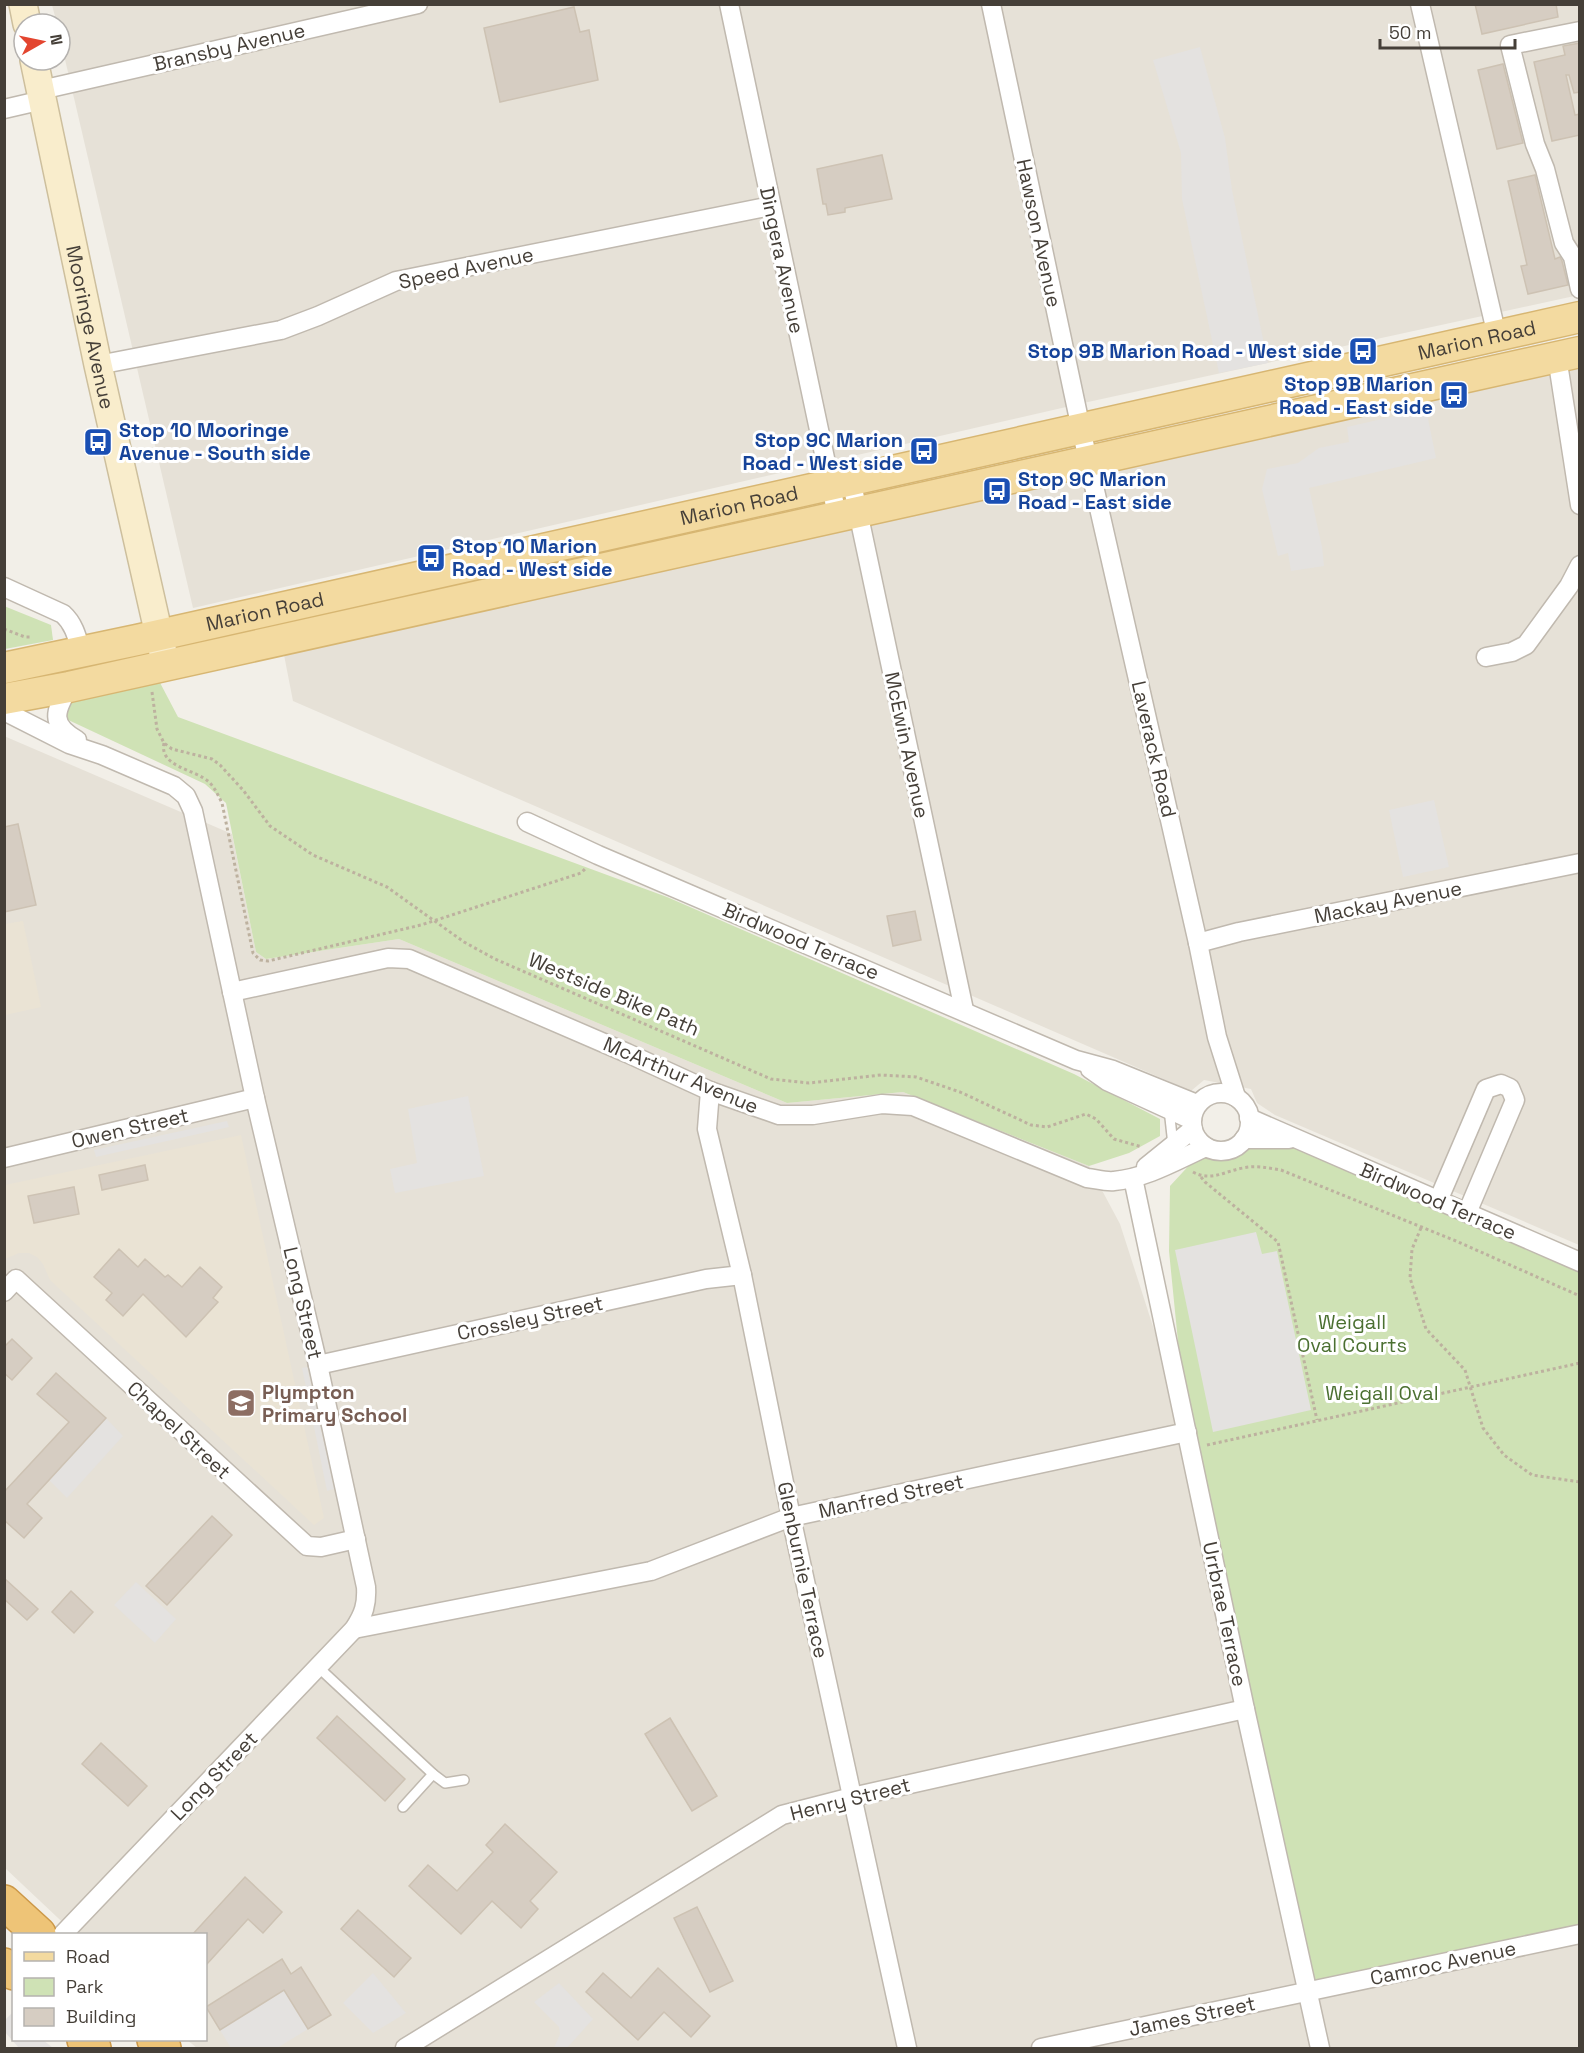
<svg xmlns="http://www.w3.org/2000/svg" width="1584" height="2053" viewBox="0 0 1584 2053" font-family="'Space Grotesk',sans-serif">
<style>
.residential{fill:#e6e1d7}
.education{fill:#eae3d4}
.green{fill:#cfe2b5}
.parking{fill:#e4e2e0}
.building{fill:#d6cdc2;stroke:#cdc2b3;stroke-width:1.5}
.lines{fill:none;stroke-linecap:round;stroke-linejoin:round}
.lane-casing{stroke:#c0b9af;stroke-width:12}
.street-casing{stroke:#c0b9af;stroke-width:21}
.secondary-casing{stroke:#cdbf9d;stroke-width:30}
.primary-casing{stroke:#d7b672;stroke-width:33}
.highway-casing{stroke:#cc9848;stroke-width:36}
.path{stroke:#bdb19f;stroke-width:3;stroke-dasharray:3 3;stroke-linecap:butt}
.lane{stroke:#fff;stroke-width:9}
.street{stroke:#fff;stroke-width:18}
.secondary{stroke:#f9edcc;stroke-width:27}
.primary{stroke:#f3daa0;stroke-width:30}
.highway{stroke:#eec477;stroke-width:33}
.labels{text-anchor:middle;stroke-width:6;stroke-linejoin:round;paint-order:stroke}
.street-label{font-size:20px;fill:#453f38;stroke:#fff}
.transit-label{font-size:20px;font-weight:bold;fill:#164399;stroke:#fff;text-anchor:end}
.park-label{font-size:20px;fill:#4b7031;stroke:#fff}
.education-label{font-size:20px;font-weight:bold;fill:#785e54;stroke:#fff;text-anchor:start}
</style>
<rect width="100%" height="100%" fill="#f2efe8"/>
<g class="residential">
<path d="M52,5H1579V295L1088,402L193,608L60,38V24H57Z"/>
<path d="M1579,368V1245L1275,1115L1257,1103L1251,1089L1204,1080L1191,1091L293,701L284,655Z"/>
<path d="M4,736L232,834L256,952L266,959L399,939L787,1103L903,1092L1089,1166L1120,1224L1187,1432L1579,1934V2048H197L187,2040H206V1934H75L5,1868Z"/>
</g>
<g class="education">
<path d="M23,921L41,1007L5,1015V924Z"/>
<path d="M241,1135L324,1518L314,1525L50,1280L43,1264L37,1257L29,1253H19L5,1259V1185Z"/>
</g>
<g class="green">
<path d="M4,606L51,625L53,640L5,649Z"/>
<path d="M157,677L178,717L667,897L1074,1074L1160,1119V1136L1129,1153L1089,1166L903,1092L787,1103L399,939L266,959L256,952L226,803L205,784L64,718L73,696Z"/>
<path d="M1244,1139L1297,1140L1579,1262V1935L1307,1991L1187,1432L1169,1251L1170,1186L1206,1147C1223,1151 1231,1150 1244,1139Z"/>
</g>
<g class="parking">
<path d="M1200,47L1225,138L1232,190L1268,363L1219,373L1182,199L1181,153L1153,60Z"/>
<path d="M1426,409L1436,458L1309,488L1322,547L1324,566L1291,571L1288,553L1278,556L1262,489L1267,469L1298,463L1319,448L1349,442L1347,427Z"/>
<path d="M1434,800L1449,867L1403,877L1389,810Z"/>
<path d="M468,1096L484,1176L395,1193L390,1169L417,1163L408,1109Z"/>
<path d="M227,1121L229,1127L96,1157L94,1150Z"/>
<path d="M1256,1232L1262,1254L1277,1251L1311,1410L1213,1432L1175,1250Z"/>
<path d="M307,1367L334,1489L327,1491L302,1368Z"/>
<path d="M106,1418L123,1436L67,1498L49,1480Z"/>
<path d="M136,1582L176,1619L155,1643L114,1605Z"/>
<path d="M373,1973L406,2013L373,2033L343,2003Z"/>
<path d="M559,1983L593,2019L567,2048H554L560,2034L559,2027L534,2002Z"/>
<path d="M284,1990L308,2029L277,2048H231L220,2030Z"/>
<path d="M13,2012L14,2040H43L53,2048H19L5,2032V2020Z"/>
</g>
<g class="building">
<path d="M1475,4H1556L1558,17L1482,34Z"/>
<path d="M574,7L580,32L589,30L598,80L500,102L484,28Z"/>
<path d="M1580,43V92L1574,93L1569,75H1566L1575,115L1580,114V135L1552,141L1534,62L1565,55L1563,46Z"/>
<path d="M1503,64L1523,143L1497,149L1478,70Z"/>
<path d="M882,155L892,199L845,208V212L828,215L826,204H823L817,169Z"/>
<path d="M1535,175L1555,259L1560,257L1562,261L1568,285L1528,294L1521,266L1527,265L1508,181Z"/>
<path d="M18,824L36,905L4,912V827Z"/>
<path d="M915,911L921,940L893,946L887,916Z"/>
<path d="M145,1165L148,1180L102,1190L99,1175Z"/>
<path d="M74,1187L79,1214L34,1223L28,1196Z"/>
<path d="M119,1249L138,1267L145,1259L165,1277L168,1275L182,1287L200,1267L222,1287L213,1298L218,1302L186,1337L143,1294L123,1316L106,1300L112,1293L94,1277Z"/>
<path d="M12,1339L32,1358L12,1380L4,1373V1347Z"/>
<path d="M56,1373L106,1418L27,1504L42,1518L24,1538L4,1520V1492L69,1422L37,1394Z"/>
<path d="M212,1516L232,1535L167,1605L146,1586Z"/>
<path d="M4,1578L38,1609L27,1620L4,1599Z"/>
<path d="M71,1591L93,1612L74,1633L52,1612Z"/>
<path d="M337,1716L405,1779L385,1801L317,1738Z"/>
<path d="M670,1718L717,1796L692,1811L645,1734Z"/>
<path d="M101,1743L147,1786L128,1806L82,1764Z"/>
<path d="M505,1824L557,1872L530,1901L538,1909L521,1928L492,1901L461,1934L409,1886L428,1865L457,1891L493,1852L486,1845Z"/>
<path d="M245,1877L282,1912L263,1933L248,1919L206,1965V1935H192Z"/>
<path d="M697,1907L733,1981L710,1992L674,1918Z"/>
<path d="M358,1910L411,1958L394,1977L341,1929Z"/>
<path d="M282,1959L291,1974L301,1967L331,2015L308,2029L284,1990L220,2030L206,2007Z"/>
<path d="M658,1968L710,2016L691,2037L664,2012L638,2040L586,1992L603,1973L631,1998Z"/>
</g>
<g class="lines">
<g class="lane-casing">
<g id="lane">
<path d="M1169,1109L1173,1145"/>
<path d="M318,1667L433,1774L403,1807"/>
<path d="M433,1774L445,1783L464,1780"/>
</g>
</g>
<g class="street-casing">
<g id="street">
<path d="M729,4L837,515"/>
<path d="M991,4L1081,429L1198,943L1217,1037L1236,1097"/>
<path d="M1420,4L1497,336"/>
<path d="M1580,31L1510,45L1535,144L1545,169L1564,243L1573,257L1580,289"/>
<path d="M41,90L418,4"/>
<path d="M4,109L43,100"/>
<path d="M1557,357L1580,505"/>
<path d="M98,365L281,330L318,316L396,281L771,206"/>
<path d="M851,479L964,1010"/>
<path d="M4,587L63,614C74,624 77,637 81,651"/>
<path d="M1486,657L1512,652L1526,645L1569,586L1580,565"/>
<path d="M69,687C55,711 49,724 77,740"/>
<path d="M4,711L69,744L102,755L174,786L186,796L193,811L255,1098L318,1365L366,1587C367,1604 364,1614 354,1629L63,1934"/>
<path d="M527,822L598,855L1076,1060L1113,1070L1197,1104"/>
<path d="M1198,943L1239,932L1580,863"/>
<path d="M232,992L388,958L409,959L627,1053L710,1091L779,1115H813L882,1104L913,1106L1087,1178C1096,1179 1106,1182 1114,1181C1147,1178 1177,1160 1206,1147"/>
<path d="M1090,1069L1107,1081L1192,1120"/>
<path d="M710,1091L707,1129L742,1275L791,1517L907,2048"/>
<circle cx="1221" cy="1122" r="29"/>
<path d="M1249,1118L1580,1262"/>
<path d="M1244,1139H1289"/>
<path d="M4,1158L255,1098"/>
<path d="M1146,1167L1193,1129"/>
<path d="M1133,1178L1245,1709L1320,2048"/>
<path d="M1438,1201L1486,1089L1501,1084L1510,1088L1515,1100L1467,1213"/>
<path d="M4,1292L16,1279L307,1546L321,1547L356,1539"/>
<path d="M318,1365L706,1279L742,1275"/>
<path d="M354,1629L651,1571L791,1517L1187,1432"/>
<path d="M405,2048L782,1815L852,1797L1245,1709"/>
<path d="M1041,2048L1580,1934"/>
</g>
</g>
<g class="secondary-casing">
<g id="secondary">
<path d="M23,4L27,24"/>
<path id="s1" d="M34,60L98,365L164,657"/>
</g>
</g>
<g class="primary-casing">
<g id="primary">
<path id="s2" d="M4,668L137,640L1580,317"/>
<path d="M4,699L69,687L1580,352"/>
</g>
</g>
<g class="highway-casing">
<g id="highway">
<path d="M4,1902L39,1934"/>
<path d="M4,1965L14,1973"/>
<path d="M84,2040L94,2048"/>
<path d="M154,2040L164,2048"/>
</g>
</g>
<g class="path">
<path d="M4,629L25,637H31"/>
<path d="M152,692L157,729L164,743L172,749L212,759L220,765L243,790L270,826L313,855L387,887L464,942L495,959L771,1079L809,1083L881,1075L916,1077L960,1092L1031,1125L1047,1127L1086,1114L1096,1119L1114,1139L1142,1147"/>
<path d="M164,743C159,767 195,769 209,782C215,788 218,795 222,803L253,953L260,960L268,961L421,925L581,873L585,869"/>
<path d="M1193,1172C1211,1182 1225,1171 1243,1168C1256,1165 1268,1168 1281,1170L1456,1241L1580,1296"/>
<path d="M1201,1177L1205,1182L1278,1242L1317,1420"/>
<path d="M1421,1228L1412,1249L1410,1278L1426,1329L1465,1370L1483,1428L1504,1455L1532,1475L1580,1482"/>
<path d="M1207,1445L1580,1363"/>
</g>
<use href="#lane" class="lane"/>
<use href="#street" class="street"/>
<use href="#secondary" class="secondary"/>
<use href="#primary" class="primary"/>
<use href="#highway" class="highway"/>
</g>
<defs>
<g id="bus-square" transform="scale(1.5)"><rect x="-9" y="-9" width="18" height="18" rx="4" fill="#1a4fb4" stroke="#fff"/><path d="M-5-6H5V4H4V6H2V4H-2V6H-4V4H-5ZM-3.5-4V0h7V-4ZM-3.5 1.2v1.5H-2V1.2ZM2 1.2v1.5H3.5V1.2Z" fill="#fff"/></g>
<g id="school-square" transform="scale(1.5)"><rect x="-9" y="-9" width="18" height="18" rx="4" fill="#8d6e63" stroke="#fff"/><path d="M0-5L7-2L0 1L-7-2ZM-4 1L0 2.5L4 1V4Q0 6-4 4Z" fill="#fff"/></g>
</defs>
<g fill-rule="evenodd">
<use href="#bus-square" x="1363" y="351"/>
<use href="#bus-square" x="1454" y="395"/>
<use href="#bus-square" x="98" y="442"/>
<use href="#bus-square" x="924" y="451"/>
<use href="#bus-square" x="997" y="491"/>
<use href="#bus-square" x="431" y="558"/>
<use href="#school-square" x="241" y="1403"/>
</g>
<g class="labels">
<g class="street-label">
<text transform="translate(229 47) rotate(-13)" y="7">Bransby Avenue</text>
<text transform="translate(1039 233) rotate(78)" y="7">Hawson Avenue</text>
<text transform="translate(782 260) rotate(78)" y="7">Dingera Avenue</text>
<text transform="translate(466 268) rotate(-12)" y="7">Speed Avenue</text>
<text dy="7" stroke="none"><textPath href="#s1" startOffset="273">Mooringe Avenue</textPath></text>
<text dy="7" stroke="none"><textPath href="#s2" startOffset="1509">Marion Road</textPath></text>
<text dy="7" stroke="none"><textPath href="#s2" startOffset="753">Marion Road</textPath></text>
<text dy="7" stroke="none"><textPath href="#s2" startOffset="267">Marion Road</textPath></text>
<text transform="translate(907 745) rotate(78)" y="7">McEwin Avenue</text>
<text transform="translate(1154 749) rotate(77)" y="7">Laverack Road</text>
<text transform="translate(1388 902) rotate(-11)" y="7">Mackay Avenue</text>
<text transform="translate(801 941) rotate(23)" y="7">Birdwood Terrace</text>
<text transform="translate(614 994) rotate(23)" y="7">Westside Bike Path</text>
<text transform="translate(681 1075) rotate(23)" y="7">McArthur Avenue</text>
<text transform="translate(130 1128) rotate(-13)" y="7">Owen Street</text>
<text transform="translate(1438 1201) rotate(23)" y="7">Birdwood Terrace</text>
<text transform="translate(303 1303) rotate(77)" y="7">Long Street</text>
<text transform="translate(530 1318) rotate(-12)" y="7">Crossley Street</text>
<text transform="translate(179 1430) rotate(43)" y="7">Chapel Street</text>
<text transform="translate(891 1496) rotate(-12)" y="7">Manfred Street</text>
<text transform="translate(803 1570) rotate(78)" y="7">Glenburnie Terrace</text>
<text transform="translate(1225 1614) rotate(78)" y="7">Urrbrae Terrace</text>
<text transform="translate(214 1776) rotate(-46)" y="7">Long Street</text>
<text transform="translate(850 1799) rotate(-14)" y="7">Henry Street</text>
<text transform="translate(1443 1963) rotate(-12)" y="7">Camroc Avenue</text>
<text transform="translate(1192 2016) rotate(-12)" y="7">James Street</text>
</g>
<g class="transit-label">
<text x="1342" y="358">Stop 9B Marion Road - West side</text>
<text x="1433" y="391">Stop 9B Marion<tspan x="1433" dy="23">Road - East side</tspan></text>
<text x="119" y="437" text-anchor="start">Stop 10 Mooringe<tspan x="119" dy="23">Avenue - South side</tspan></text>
<text x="903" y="447">Stop 9C Marion<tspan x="903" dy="23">Road - West side</tspan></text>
<text x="1018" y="486" text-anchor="start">Stop 9C Marion<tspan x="1018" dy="23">Road - East side</tspan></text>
<text x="452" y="553" text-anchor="start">Stop 10 Marion<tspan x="452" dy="23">Road - West side</tspan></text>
</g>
<g class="park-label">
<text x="1352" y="1329">Weigall<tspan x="1352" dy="23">Oval Courts</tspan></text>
<text x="1382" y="1400">Weigall Oval</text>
</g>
<g class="education-label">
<text x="262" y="1399">Plympton<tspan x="262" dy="23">Primary School</tspan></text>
</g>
</g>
<rect width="1584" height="2053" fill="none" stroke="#453f38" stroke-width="12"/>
<rect x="12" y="1933" width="195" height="108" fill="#ffffff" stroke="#b5b2af" stroke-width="1.5"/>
<rect x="24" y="1952" width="30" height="9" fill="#f3daa0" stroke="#b5b2af" stroke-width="1.5"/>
<text x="66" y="1963" font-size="18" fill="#453f38">Road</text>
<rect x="24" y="1978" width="30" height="18" fill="#cfe2b5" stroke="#b5b2af" stroke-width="1.5"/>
<text x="66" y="1993" font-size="18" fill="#453f38">Park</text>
<rect x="24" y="2008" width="30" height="18" fill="#d6cdc2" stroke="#b5b2af" stroke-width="1.5"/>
<text x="66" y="2023" font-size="18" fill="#453f38">Building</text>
<g transform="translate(42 42) rotate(81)"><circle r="28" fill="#ffffff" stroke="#b5b2af" stroke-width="1.5"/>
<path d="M0-4.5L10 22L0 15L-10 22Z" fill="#e3452f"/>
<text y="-9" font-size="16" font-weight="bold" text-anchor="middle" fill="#453f38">N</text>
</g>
<path d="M1380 39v9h135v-9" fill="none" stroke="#453f38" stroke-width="3"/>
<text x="1389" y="39" font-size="18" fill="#453f38" stroke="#ffffff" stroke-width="4.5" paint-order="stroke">50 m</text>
</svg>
